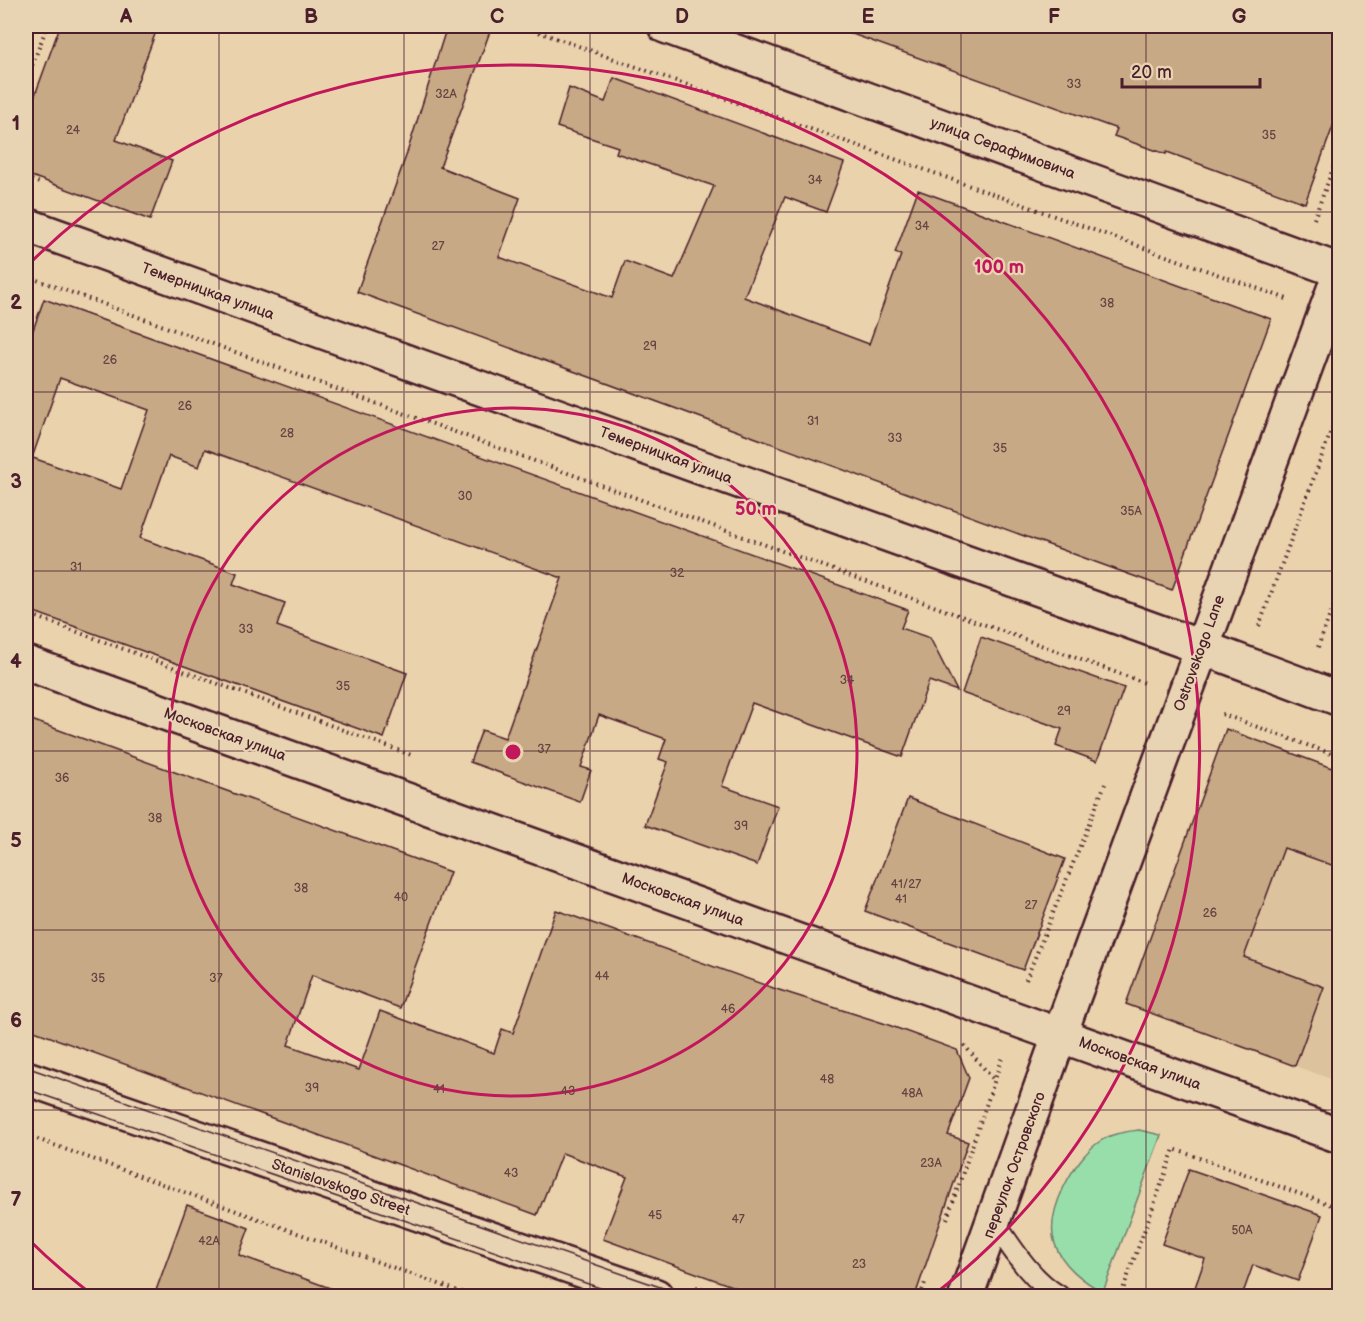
<svg xmlns="http://www.w3.org/2000/svg" width="1365" height="1322" viewBox="0 0 1365 1322" font-family="'Balsamiq Sans',sans-serif">
<style>
.built{fill:#dcc39e}
.green{fill:#98deab;stroke:#717e6b;stroke-width:1.5}
.building{fill:#c7a985;stroke:#4a1f2b;stroke-width:1.5}
.lines{fill:none;stroke-linecap:round;stroke-linejoin:round}
.lane-casing{stroke:#4a1f2b;stroke-width:24}
.street-casing{stroke:#4a1f2b;stroke-width:38}
.secondary-casing{stroke:#4a1f2b;stroke-width:38}
.path{stroke:#4a1f2b;stroke-width:4;stroke-dasharray:1.5 4.5;stroke-linecap:butt}
.lane{stroke:#e8d3b2;stroke-width:20}
.street{stroke:#e8d3b2;stroke-width:33}
.secondary{stroke:#e8d3b2;stroke-width:33}
.tram{stroke:#4a1f2b;stroke-width:1.5}
.grid{fill:none;stroke:#4a1f2b;stroke-width:1.5;stroke-opacity:0.55}
.ring{fill:none;stroke:#c2185b;stroke-width:3}
.labels{text-anchor:middle;stroke-width:4.5;stroke-linejoin:round;paint-order:stroke}
.number-label{font-size:12px;fill:#694242}
.street-label{font-size:15px;fill:#4a1f2b;stroke:#e8d3b2}
.centre{fill:#c2185b;stroke:#e8d3b2;stroke-width:3}
.ring-label{font-size:18px;text-anchor:middle;font-weight:bold;fill:#c2185b;stroke:#e8d3b2;stroke-width:4.5;stroke-linejoin:round;paint-order:stroke}
.neatline{fill:none;stroke:#4a1f2b;stroke-width:2}
.grid-label{font-size:20px;text-anchor:middle;font-weight:bold;fill:#4a1f2b}
</style>
<rect width="100%" height="100%" fill="#e9d2ac"/>
<filter id="ink" filterUnits="userSpaceOnUse"><feTurbulence type="fractalNoise" baseFrequency=".0167" numOctaves="2"/><feDisplacementMap in="SourceGraphic" scale="12" xChannelSelector="R" yChannelSelector="G"/><feConvolveMatrix kernelMatrix="1 2 1 2 8 2 1 2 1" color-interpolation-filters="sRGB"/></filter>
<g filter="url(#ink)">
<path class="built" d="M1226,729L1339,771V1082L1126,1004Z"/>
<path class="green" d="M1139,1130L1161,1135L1103,1292C1084,1282 1062,1265 1055,1244C1044,1213 1074,1159 1099,1142C1111,1133 1125,1132 1139,1130Z"/>
<g class="building">
<path d="M60,26H158L116,140L172,161L150,220L26,174V120Z"/>
<path d="M447,26H492L440,167L520,198L499,257L612,298L625,261L674,279L714,186L616,153L618,147L557,127L569,88L605,102L614,78L844,163L826,212L785,197L744,297L869,344L901,255L895,253L918,190L1271,319L1172,590L357,292L406,156Z"/>
<path d="M842,26H1340V107L1305,203L1167,152L1166,154L1114,136L1117,129L841,30Z"/>
<path d="M44,299L908,610L901,628L930,638L957,691L929,681L902,757L752,703L722,786L778,806L757,865L645,825L668,762L659,759L666,739L599,715L581,767L591,770L580,802L470,762L482,730L505,738L562,578L205,449L199,467L169,456L140,538L237,573L233,584L285,603L277,626L407,673L384,738L26,609V479L33,458L121,489L149,410L60,378L31,461L26,460V350Z"/>
<path d="M981,637L1124,688L1097,761L1056,746L1062,729L962,693Z"/>
<path d="M26,718L450,872L400,1008L312,975L288,1045L359,1070L380,1011L494,1053L502,1029L513,1033L556,910L776,989L883,1023L957,1050L969,1078L948,1135L968,1142L915,1296H759L603,1239L627,1177L562,1153L537,1215L26,1028Z"/>
<path d="M1226,729L1340,771V868L1284,848L1244,957L1324,987L1295,1066L1126,1004Z"/>
<path d="M908,798L1065,859L1023,970L865,911Z"/>
<path d="M1189,1169L1322,1215L1298,1281L1253,1265L1242,1296H1192L1205,1259L1162,1244Z"/>
<path d="M187,1205L249,1228L239,1255L341,1292L340,1296H154Z"/>
</g>
<g class="lines">
<g class="lane-casing">
<path id="lane" d="M994,1222C1012,1248 1031,1280 1059,1296"/>
</g>
<g class="street-casing">
<g id="street">
<path d="M26,225L1201,647L1340,699"/>
<path d="M26,663L1340,1136"/>
</g>
</g>
<g class="secondary-casing">
<g id="secondary">
<path d="M665,26L1340,271"/>
<path d="M26,1078L656,1296"/>
<path d="M966,1296L1073,998L1340,273"/>
</g>
</g>
<g class="path">
<path d="M522,26L1287,299"/>
<path d="M26,82L47,26"/>
<path d="M26,178L42,184"/>
<path d="M1314,219L1340,150"/>
<path d="M26,276L1145,683"/>
<path d="M26,613L411,755"/>
<path d="M1259,626L1340,407"/>
<path d="M1318,647L1340,588"/>
<path d="M1222,714L1340,757"/>
<path d="M1026,980L1105,784"/>
<path d="M964,1045L994,1080"/>
<path d="M26,1135L472,1296"/>
<path d="M947,1219L1003,1056"/>
<path d="M696,1287L722,1296"/>
<path d="M920,1296L925,1283"/>
<path d="M1125,1296L1121,1295L1174,1149L1340,1208"/>
</g>
<use href="#lane" class="lane"/>
<use href="#street" class="street"/>
<use href="#secondary" class="secondary"/>
<g class="tram">
<path d="M26,1067L686,1296"/>
<path d="M26,1089L623,1296"/>
</g>
</g>
</g>
<path class="grid" d="M219,26V1296M404,26V1296M590,26V1296M775,26V1296M961,26V1296M1146,26V1296M26,212H1340M26,392H1340M26,571H1340M26,751H1340M26,930H1340M26,1110H1340"/>
<g class="ring">
<circle cx="513" cy="752" r="344"/>
<path d="M90 1293A687 687 0 0 1 27 1238M27 266A687 687 0 1 1 936 1293"/>
</g>
<g class="labels">
<g class="number-label">
<text x="1074" y="88">33</text>
<text x="446" y="98">32А</text>
<text x="73" y="134">24</text>
<text x="1269" y="139">35</text>
<text x="815" y="184">34</text>
<text x="922" y="230">34</text>
<text x="438" y="250">27</text>
<text x="1107" y="307">38</text>
<text x="650" y="350">29</text>
<text x="110" y="364">26</text>
<text x="185" y="410">26</text>
<text x="813" y="425">31</text>
<text x="287" y="437">28</text>
<text x="895" y="442">33</text>
<text x="1000" y="452">35</text>
<text x="465" y="500">30</text>
<text x="1131" y="515">35А</text>
<text x="76" y="571">31</text>
<text x="677" y="577">32</text>
<text x="246" y="633">33</text>
<text x="847" y="684">34</text>
<text x="343" y="690">35</text>
<text x="1064" y="715">29</text>
<text x="544" y="753">37</text>
<text x="62" y="782">36</text>
<text x="155" y="822">38</text>
<text x="741" y="830">39</text>
<text x="906" y="888">41/27</text>
<text x="301" y="892">38</text>
<text x="401" y="901">40</text>
<text x="901" y="903">41</text>
<text x="1031" y="909">27</text>
<text x="1210" y="917">26</text>
<text x="602" y="980">44</text>
<text x="98" y="982">35</text>
<text x="216" y="982">37</text>
<text x="728" y="1013">46</text>
<text x="827" y="1083">48</text>
<text x="312" y="1092">39</text>
<text x="439" y="1093">41</text>
<text x="568" y="1095">43</text>
<text x="912" y="1097">48А</text>
<text x="931" y="1167">23А</text>
<text x="511" y="1177">43</text>
<text x="655" y="1219">45</text>
<text x="738" y="1223">47</text>
<text x="1242" y="1234">50А</text>
<text x="209" y="1245">42А</text>
<text x="859" y="1268">23</text>
</g>
<g class="street-label">
<text transform="translate(1003 148) rotate(20)" y="5">улица Серафимовича</text>
<text transform="translate(208 291) rotate(20)" y="5">Темерницкая улица</text>
<text transform="translate(666 455) rotate(20)" y="5">Темерницкая улица</text>
<text transform="translate(1199 653) rotate(-70)" y="5">Ostrovskogo Lane</text>
<text transform="translate(225 734) rotate(20)" y="5">Московская улица</text>
<text transform="translate(683 899) rotate(20)" y="5">Московская улица</text>
<text transform="translate(1140 1063) rotate(20)" y="5">Московская улица</text>
<text transform="translate(1014 1165) rotate(-70)" y="5">переулок Островского</text>
<text transform="translate(341 1187) rotate(19)" y="5">Stanislavskogo Street</text>
</g>
</g>
<circle cx="513" cy="752" r="9" class="centre"/>
<g class="ring-label">
<text x="999" y="273">100 m</text>
<text x="756" y="515">50 m</text>
</g>
<rect width="1365" height="1322" fill="none" stroke="#e8d3b2" stroke-width="66"/>
<path d="M1122 78v9h138v-9" fill="none" stroke="#4a1f2b" stroke-width="3"/>
<text x="1131" y="78" font-size="18" fill="#4a1f2b" stroke="#e8d3b2" stroke-width="4.5" paint-order="stroke">20 m</text>
<rect x="33" y="33" width="1299" height="1256" class="neatline"/>
<g class="grid-label">
<text x="126" y="23">A</text>
<text x="311" y="23">B</text>
<text x="497" y="23">C</text>
<text x="682" y="23">D</text>
<text x="868" y="23">E</text>
<text x="1054" y="23">F</text>
<text x="1239" y="23">G</text>
<text x="16" y="130">1</text>
<text x="16" y="309">2</text>
<text x="16" y="488">3</text>
<text x="16" y="668">4</text>
<text x="16" y="847">5</text>
<text x="16" y="1027">6</text>
<text x="16" y="1206">7</text>
</g>
</svg>
